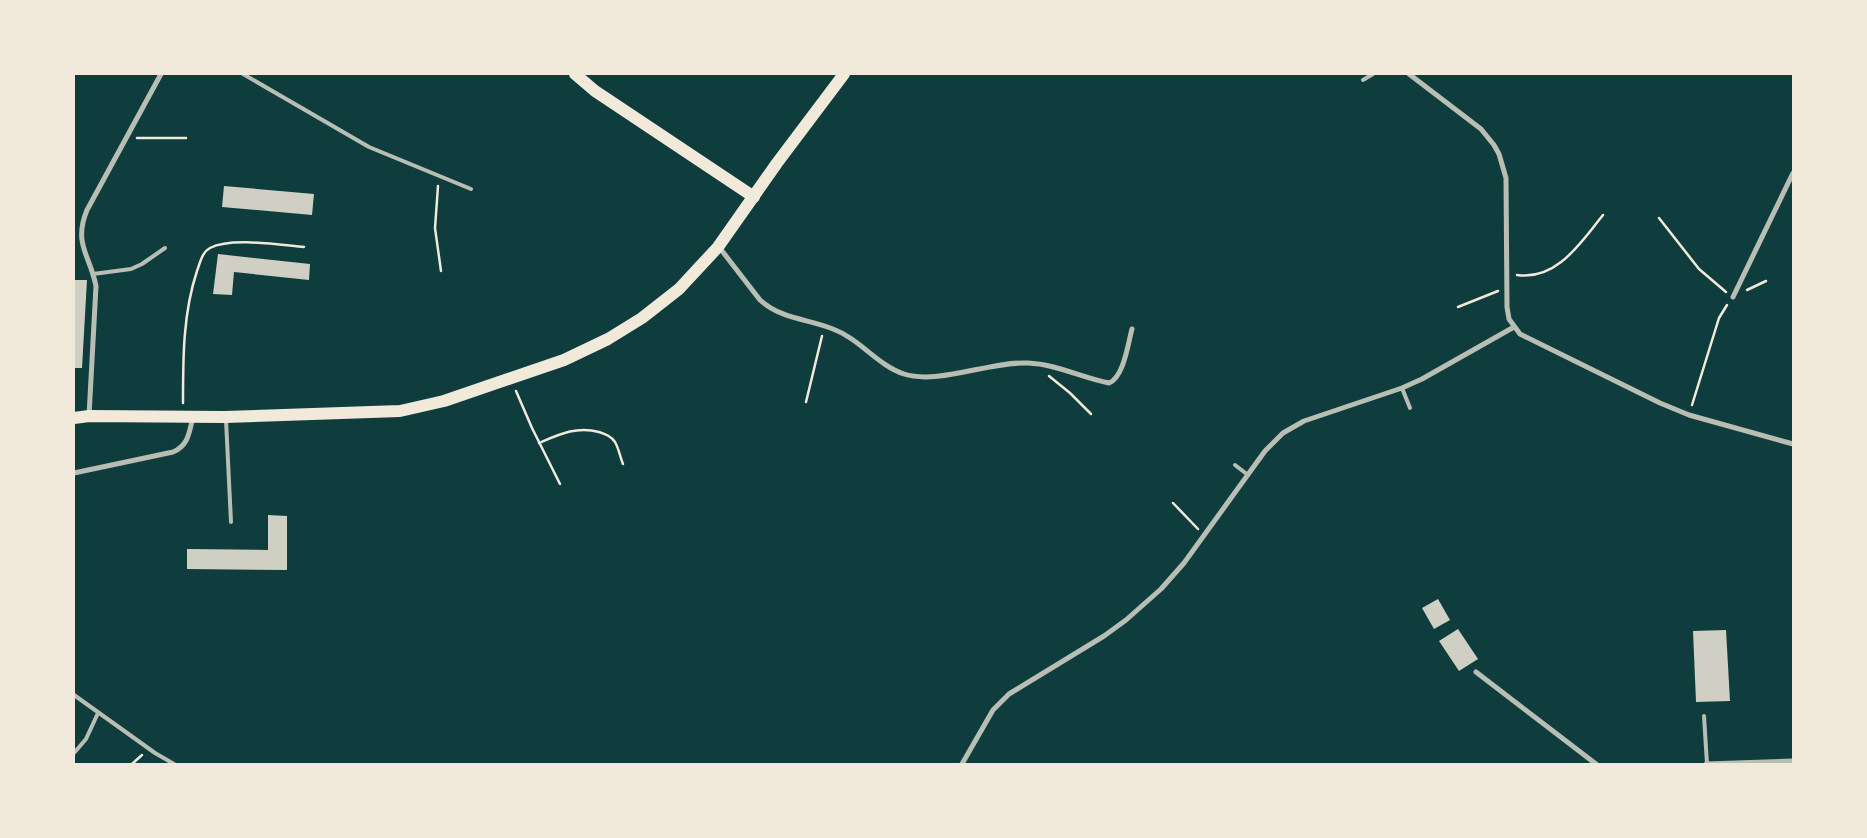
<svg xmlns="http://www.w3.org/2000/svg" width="1867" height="838" viewBox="0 0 1867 838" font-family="Barlow,sans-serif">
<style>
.building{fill:#cfcfc3}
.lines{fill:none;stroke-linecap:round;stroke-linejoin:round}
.path{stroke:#f1e9da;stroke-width:2.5}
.service{stroke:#b8beb3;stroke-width:4}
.minor{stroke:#b8beb3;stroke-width:5}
.primary{stroke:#f1e9da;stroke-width:12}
</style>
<rect width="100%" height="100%" fill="#0f3d3e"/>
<g class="building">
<path d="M224,186L314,194L312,215L222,207Z"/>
<path d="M218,254L310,264L309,280L234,272L232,295L213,294Z"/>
<path d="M74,280H87L82,368H74Z"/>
<path d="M268,515L287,516V570L187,569V549L268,550Z"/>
<path d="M1438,599L1450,620L1434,629L1422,608Z"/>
<path d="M1458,629L1478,659L1459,671L1439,641Z"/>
<path d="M1726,630L1730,701L1696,702L1693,631Z"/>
</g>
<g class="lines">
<g class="path">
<path d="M137,138H186"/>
<path d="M438,186L435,228L441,271"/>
<path d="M1659,218L1699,269L1726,292"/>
<path d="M1517,275C1557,281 1581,242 1603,215"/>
<path d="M1747,290L1766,281"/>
<path d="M1458,307L1498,291"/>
<path d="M1049,376L1070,393L1091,414"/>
<path d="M516,391L532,428L560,484"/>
<path d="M806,402L822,336"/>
<path d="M183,403C183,358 183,313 197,271C200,263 202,252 210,248C231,237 280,245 304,247"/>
<path d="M1692,405L1719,318L1727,305"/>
<path d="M539,443C560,434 577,426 599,432C605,434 611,436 615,442C619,449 620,457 623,464"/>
<path d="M1173,503L1198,529"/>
<path d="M132,764L142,755"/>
</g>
<g class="service">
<path d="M243,74L369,147L471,189"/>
<path d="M1363,80L1373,74"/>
<path d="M93,274L131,269L142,264L165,248"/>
<path d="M1402,388L1410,408"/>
<path d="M226,420L231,522"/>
<path d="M1235,465L1248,475"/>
<path d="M74,695L155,753L174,764"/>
<path d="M1704,716L1707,764"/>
<path d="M74,753L86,739L98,713"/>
</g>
<g class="minor">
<path d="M1409,74L1481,129L1494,145L1499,154L1506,178L1507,307L1509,319L1520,334L1660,403L1689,415L1793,444"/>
<path d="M719,247L760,300C781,319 808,319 833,329C860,339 877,365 904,374C938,385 991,361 1028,363C1056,364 1082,378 1109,383C1124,377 1128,343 1132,329"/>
<path d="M1733,297L1793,173"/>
<path d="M89,416L96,286C90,255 73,244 87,210L161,74"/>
<path d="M74,473L173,452C189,445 189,432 193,417"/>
<path d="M1476,672L1596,764"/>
<path d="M962,764L993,710L1009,694L1104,636L1126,620L1161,589L1184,563L1265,451L1283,433L1304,421L1402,388L1422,379L1514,327"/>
<path d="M1706,764L1793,761"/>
</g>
<g class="primary">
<path d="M575,74L595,91L754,197"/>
<path d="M74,418L89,416L225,417L400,411L444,401L564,360L608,339L642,318L679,289L718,247L777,163L844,74"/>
</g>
</g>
<rect width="1867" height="838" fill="none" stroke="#f1e9da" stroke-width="150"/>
</svg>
